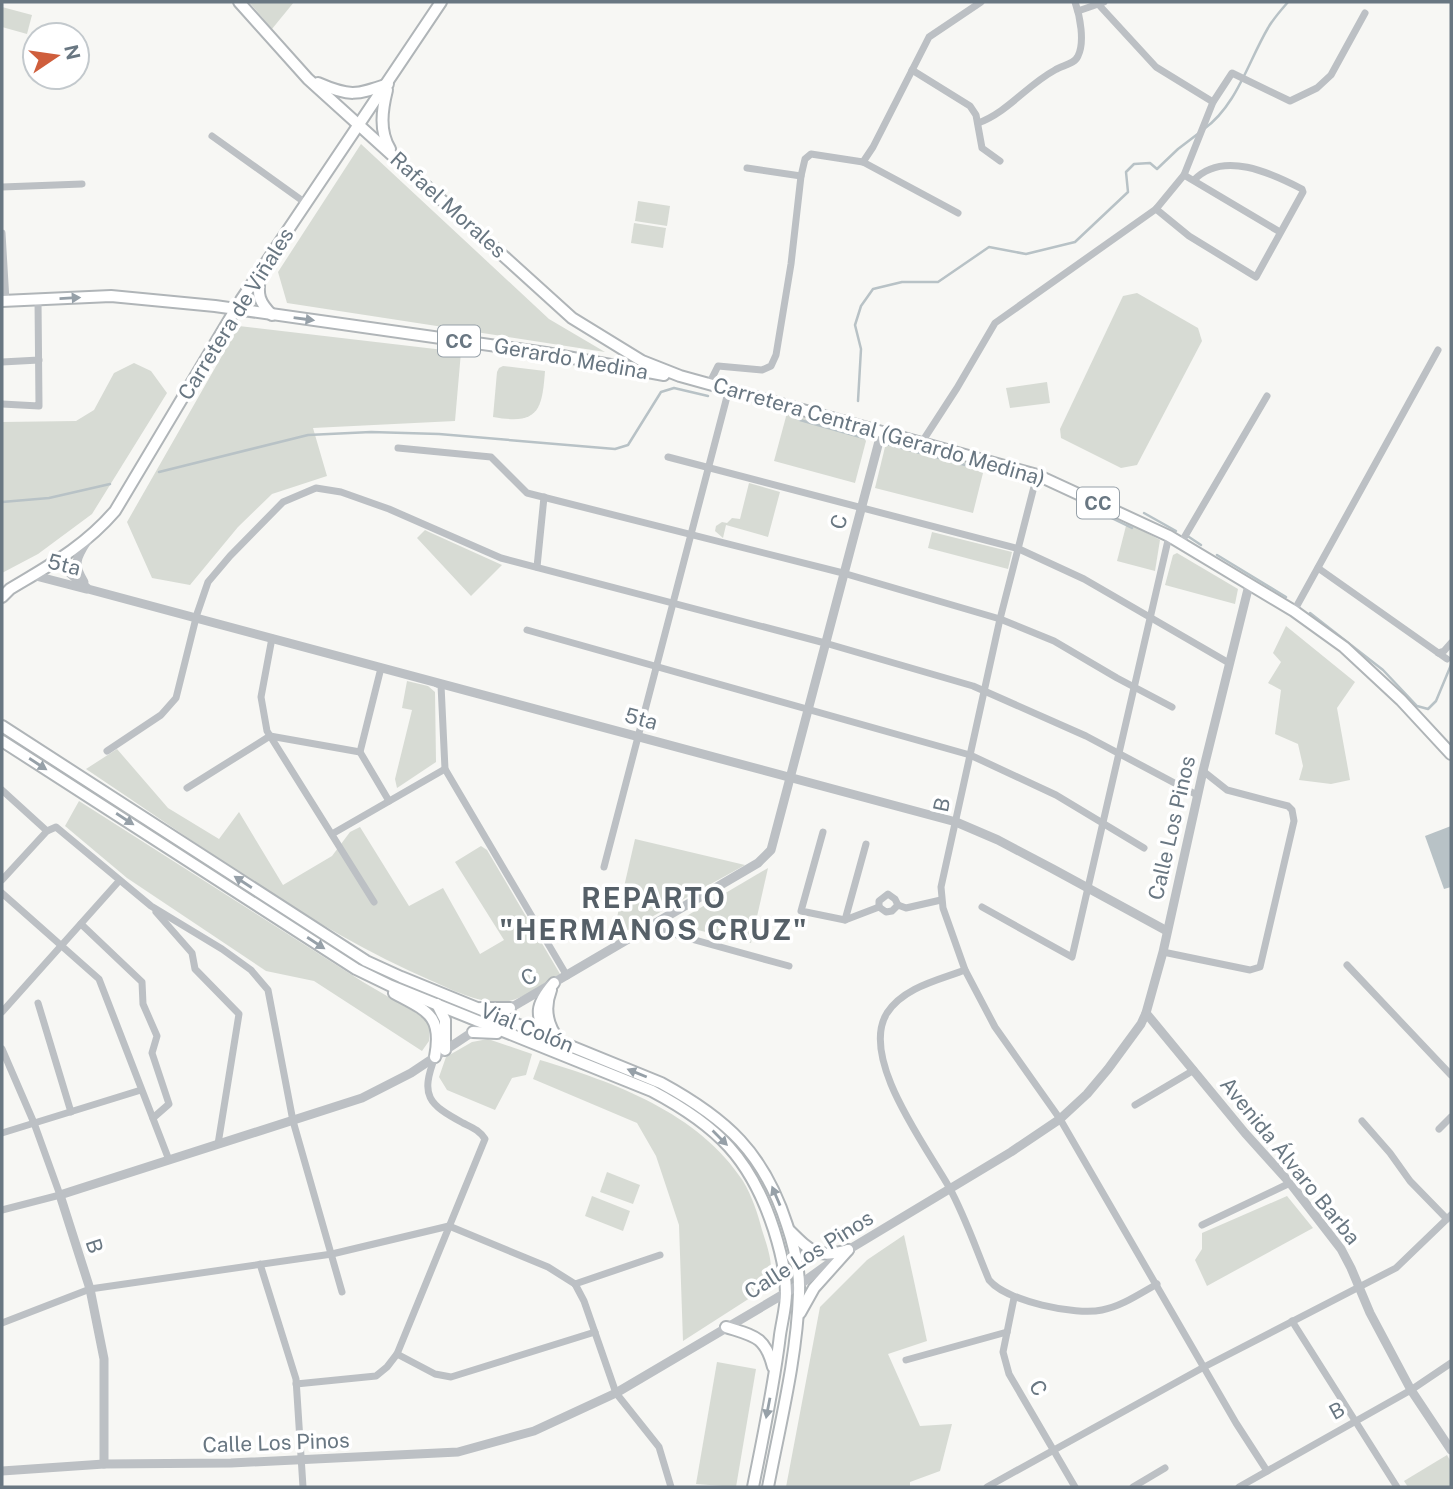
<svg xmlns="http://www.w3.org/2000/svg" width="1453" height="1489" viewBox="0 0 1453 1489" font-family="'Public Sans',sans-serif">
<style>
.green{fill:#d7dbd4}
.water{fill:#b8c2c6}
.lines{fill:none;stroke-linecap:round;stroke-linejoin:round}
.stream{stroke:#b8c2c6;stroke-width:2.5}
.primary-casing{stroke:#b0b5b8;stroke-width:14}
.minor{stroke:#bcc0c4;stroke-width:7}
.tertiary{stroke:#bcc0c4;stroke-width:9}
.primary{stroke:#fff;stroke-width:10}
.oneway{fill:#96a0a8}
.labels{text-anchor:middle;stroke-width:7;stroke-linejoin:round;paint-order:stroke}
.shield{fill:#fff;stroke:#96a0a8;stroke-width:2}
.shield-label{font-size:19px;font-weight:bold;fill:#697782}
.street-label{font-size:21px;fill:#697782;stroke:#fff}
.district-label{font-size:28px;font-weight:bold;letter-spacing:2px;fill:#566068;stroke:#fff}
</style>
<rect width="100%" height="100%" fill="#f7f7f4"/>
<g class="green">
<path d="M249,2H294L272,29Z"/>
<path d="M2,7L32,15L27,34L2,27Z"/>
<path d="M361,144L549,319L605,352L287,303L278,272Z"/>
<path d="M638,201L670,206L667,226L635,221Z"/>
<path d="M634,223L666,228L663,248L631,243Z"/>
<path d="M1137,293L1198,328L1202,341L1137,465L1121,468L1061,438L1060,429L1123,296Z"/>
<path d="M239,326L461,352L455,421L313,428L327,476L272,494L238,527L190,585L152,578L127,522Z"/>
<path d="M134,363L151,371L167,393L92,514L38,554L2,573V422L76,421L94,410L114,373Z"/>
<path d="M503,366L545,371C542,411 538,425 493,417L497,372L499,368Z"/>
<path d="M1047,382L1050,403L1010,408L1006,388Z"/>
<path d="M787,413L861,434L866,441L855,483L774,461Z"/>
<path d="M893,441L985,465L973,513L875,488L885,447Z"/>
<path d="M749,483L780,492L768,537L726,525L723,538L715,531L716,526L722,522L727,523L732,518L740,519Z"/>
<path d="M1127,522L1160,540L1155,571L1117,561Z"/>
<path d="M425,530L429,532L502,565L471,596L417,538Z"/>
<path d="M932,532L1012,552L1008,569L928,548Z"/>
<path d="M1177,553L1238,589L1235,604L1165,585L1173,555Z"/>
<path d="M1286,626L1355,682L1337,708L1350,780L1331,784L1299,780L1303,766L1298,744L1275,734L1281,690L1268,683L1281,662L1273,653Z"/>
<path d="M407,681L428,686L435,692L436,762L397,788L395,779L412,710L402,708Z"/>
<path d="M117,749L168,808L219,839L239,812L283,885L332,856L350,832L360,827L409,906L443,888L480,954L504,940L455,862L481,846L487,850L560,974C543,983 522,1001 503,1002C481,1004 452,990 432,981C308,927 198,843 86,769Z"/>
<path d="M79,801L363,982L423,1017L430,1026L429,1041L422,1051L314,981L266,971L127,878L65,826Z"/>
<path d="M635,839L745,865L612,939Z"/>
<path d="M768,868L751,943L673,924Z"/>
<path d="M488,1039L532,1054L526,1075L512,1078L495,1110L447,1090L439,1077L446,1057L472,1042Z"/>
<path d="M540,1060C614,1082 699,1113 743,1181C752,1196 758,1214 762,1230C768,1249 776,1269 767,1287L683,1341L679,1225L656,1156L637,1123L533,1079Z"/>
<path d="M607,1172L640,1185L633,1204L600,1192Z"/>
<path d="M592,1196L630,1211L623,1231L585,1216Z"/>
<path d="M1287,1196L1313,1228L1207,1286L1195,1260L1202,1249V1233Z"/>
<path d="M904,1235L927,1341L888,1354L920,1426L952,1424L940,1471L910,1482V1487H786L820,1307L867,1260Z"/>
<path d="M717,1362L756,1369L736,1487L696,1484Z"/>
<path d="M1447,1455L1451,1462V1487H1408L1404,1481Z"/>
</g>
<path class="water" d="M1451,826V887L1444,889L1425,836Z"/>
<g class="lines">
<g class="stream">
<path d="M1204,129C1237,105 1248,62 1268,28C1273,19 1281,10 1288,2"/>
<path d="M858,401L861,349L855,325L861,306L873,289L902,282H938L989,247L1026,254L1075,242L1128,192L1126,172L1134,164L1150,163L1157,169L1178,149L1199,133"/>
<path d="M800,420L864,438"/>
<path d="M887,444L984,470"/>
<path d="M159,472L308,435L371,432L439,434L615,449L628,445L661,392L674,388L708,396"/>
<path d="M2,502L49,498L110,484"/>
<path d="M1083,504L1132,528"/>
<path d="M1144,513L1176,531"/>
<path d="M1189,537L1201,545"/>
<path d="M1217,555L1286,597"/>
<path d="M1310,613L1383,670L1417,706L1428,709L1436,701L1451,665"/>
</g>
<g class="primary-casing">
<g id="primary">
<path d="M239,2L308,79L572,318L642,361L680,376L1037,475L1169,536L1294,611L1344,647L1401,700L1451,754"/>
<path d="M318,83C350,97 356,95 388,84"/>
<path d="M387,90C382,110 379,131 390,149"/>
<path d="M260,277C257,295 259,302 272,315"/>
<path d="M2,301L111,296L215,306L546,353L664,375"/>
<path d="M2,597L10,589C50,565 84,547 115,511L241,300L441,2"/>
<path d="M2,726L366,961L401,977L661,1083C727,1119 764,1153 787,1225C794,1246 800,1271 799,1293C797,1358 780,1424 768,1487"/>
<path d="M2,741L356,969L391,986L652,1091C718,1126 751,1159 774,1230C780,1249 786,1273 786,1293C786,1307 782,1321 780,1335C774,1386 763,1437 753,1487"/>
<path d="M551,990C544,1008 547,1025 559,1040"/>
<path d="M394,993C427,1011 443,1015 435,1057"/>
<path d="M437,1004L445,1020V1050"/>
<path d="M481,1008H510"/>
<path d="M473,1032L497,1033"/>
<path d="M547,1040C536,1013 534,1006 554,983"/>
<path d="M790,1231C811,1252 818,1259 848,1250"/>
<path d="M800,1313L814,1288L848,1250"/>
<path d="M726,1327C754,1336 765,1336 773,1367"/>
</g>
</g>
<g class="minor">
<path d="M1099,5L1156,67L1213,102"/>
<path d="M1078,11L1104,2"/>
<path d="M912,70L970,106L976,115L982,148L1000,161"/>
<path d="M978,123C1008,112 1027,85 1055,70C1062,65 1074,65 1078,56C1085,42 1080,16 1075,2"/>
<path d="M212,136L307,204"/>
<path d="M863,162L873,147L929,37L981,2"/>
<path d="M747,168L801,176"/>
<path d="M1184,175L1213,102L1232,73L1290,101L1317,88L1331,75L1365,13"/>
<path d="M2,187L82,184"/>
<path d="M1156,209L1189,236L1256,277L1303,192L1302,189C1271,173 1223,150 1194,180"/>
<path d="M2,233L6,301"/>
<path d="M2,362L39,360"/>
<path d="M709,384L718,366L762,370L771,366L776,355L791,264L801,176L805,159L811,154L863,162L958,213"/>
<path d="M2,404L39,406L38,300"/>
<path d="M922,442L957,388L995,323L1156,209L1184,175L1280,232"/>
<path d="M398,448L491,457L527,493L843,573L1000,619L1054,641L1117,678L1172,707"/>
<path d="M668,457L1019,549L1084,579L1229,663"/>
<path d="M1037,475L1000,619L941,887L943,908L965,970L995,1027L1060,1119L1236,1423L1267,1471"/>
<path d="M1181,543L1267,396"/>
<path d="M537,567L544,497"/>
<path d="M1318,568L1447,659"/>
<path d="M1294,611L1438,350"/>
<path d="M527,630L970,755L1056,795L1144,848"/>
<path d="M272,638L261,697L267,731L374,902"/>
<path d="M1438,653L1444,651L1451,643"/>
<path d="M381,668L360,752L389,801"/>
<path d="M437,684L441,685L445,769L567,976"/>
<path d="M107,751L161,715L176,698L197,614L208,582L230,556L283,502L316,488L341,492L389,509L501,558L825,643L973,686L1086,736L1197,795"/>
<path d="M187,788L270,736L360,752"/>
<path d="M2,790L47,831"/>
<path d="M823,832L801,911L845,920L879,907L886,912L892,911L898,905L906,908L941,900"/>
<path d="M332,834L445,769"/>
<path d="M604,867L729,389"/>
<path d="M2,880L47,831L56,827L151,906L222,949L251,970L268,990L293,1121L342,1292"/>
<path d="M2,893L99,979L169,1160"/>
<path d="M879,907V901L888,894L895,899L898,905"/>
<path d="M982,907L1072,957L1169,536"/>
<path d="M156,912L192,953L195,969L239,1014L218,1144"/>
<path d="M845,920L866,844"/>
<path d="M81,924L142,982L143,1004L157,1036L152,1053L169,1104L153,1118"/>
<path d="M648,927L789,966"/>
<path d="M1163,952L1250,970L1260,967L1294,821L1292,810L1288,806L1227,790L1203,771"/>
<path d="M1347,965L1451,1075"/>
<path d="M965,970C939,980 904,987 887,1013C859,1058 926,1146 949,1187C965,1216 976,1249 989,1280C1006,1301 1076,1316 1102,1310C1122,1306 1139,1294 1157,1284"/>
<path d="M38,1003L71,1112"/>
<path d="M2,1012L119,881"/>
<path d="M2,1049L34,1123L60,1195L2,1210"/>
<path d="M1135,1105L1194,1070"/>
<path d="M1362,1121L1390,1153L1410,1181L1447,1219"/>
<path d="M1439,1129L1451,1117"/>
<path d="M2,1133L141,1090"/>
<path d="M1202,1225L1290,1183"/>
<path d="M260,1264L296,1379L303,1487"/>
<path d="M575,1284L584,1301L616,1393L659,1447L671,1487"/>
<path d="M575,1284L660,1255"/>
<path d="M1014,1298L1003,1352L1009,1374L1075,1487"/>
<path d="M1292,1321L1397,1487"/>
<path d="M2,1323L90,1289L332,1254L449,1226L548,1267L575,1284"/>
<path d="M397,1354L435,1374L451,1377L595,1332"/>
<path d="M906,1360L1007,1332"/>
<path d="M296,1384L376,1376L387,1367L397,1354L485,1139C479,1130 473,1128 463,1123C428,1104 420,1096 435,1057"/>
<path d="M987,1487L1204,1367L1396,1268L1451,1215"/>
<path d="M1133,1487L1165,1468"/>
<path d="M1239,1487L1411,1390L1451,1363"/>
</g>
<g class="tertiary">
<path d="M56,561L88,589L956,822L998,840L1053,869L1167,931"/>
<path d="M32,575L86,589"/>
<path d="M84,582C73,564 76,558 87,541"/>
<path d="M507,1010L758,863L771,850L882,430"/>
<path d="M1146,1013L1245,1133L1290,1183L1341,1249L1351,1268L1370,1313L1411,1390L1451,1450"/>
<path d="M104,1464V1359L90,1289L60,1195L362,1098L411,1073L477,1029"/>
<path d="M2,1471L104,1464L231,1463L458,1452L534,1431L616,1393L799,1285L848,1250L1011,1152L1060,1119L1087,1094L1108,1069L1141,1024L1146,1013L1163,952L1203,771L1249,585"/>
</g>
<use href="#primary" class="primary"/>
</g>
<defs><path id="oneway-solid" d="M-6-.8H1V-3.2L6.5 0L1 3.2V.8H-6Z" transform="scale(1.75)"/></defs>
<g class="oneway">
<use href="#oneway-solid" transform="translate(70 298) rotate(-3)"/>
<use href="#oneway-solid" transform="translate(304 319) rotate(8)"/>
<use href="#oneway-solid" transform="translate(38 764) rotate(33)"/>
<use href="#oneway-solid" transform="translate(125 819) rotate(33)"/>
<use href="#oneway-solid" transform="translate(243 882) rotate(-147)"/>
<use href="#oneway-solid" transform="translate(316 943) rotate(33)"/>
<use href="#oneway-solid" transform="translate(637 1073) rotate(-158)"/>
<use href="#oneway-solid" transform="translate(720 1138) rotate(45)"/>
<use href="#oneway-solid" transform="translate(776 1196) rotate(-113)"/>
<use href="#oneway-solid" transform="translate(768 1408) rotate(101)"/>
</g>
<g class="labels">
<g class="shield">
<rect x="438" y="325.5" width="42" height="31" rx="5"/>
<rect x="1077" y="487.5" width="42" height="31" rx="5"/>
</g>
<g class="shield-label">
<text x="459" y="348">CC</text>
<text x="1098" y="510">CC</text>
</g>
<g class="street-label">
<text transform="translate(448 205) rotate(42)" y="7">Rafael Morales</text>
<text transform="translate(236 314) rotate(-58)" y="7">Carretera de Viñales</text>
<text transform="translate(571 359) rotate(10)" y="7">Gerardo Medina</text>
<text transform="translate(879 432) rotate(16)" y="7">Carretera Central (Gerardo Medina)</text>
<text transform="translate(839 522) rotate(-75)" y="7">C</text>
<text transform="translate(64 565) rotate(14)" y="7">5ta</text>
<text transform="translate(641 719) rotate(15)" y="7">5ta</text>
<text transform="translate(942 805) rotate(-78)" y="7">B</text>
<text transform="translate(1172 828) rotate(-77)" y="7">Calle Los Pinos</text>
<text transform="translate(529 977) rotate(-29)" y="7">C</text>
<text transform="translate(527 1028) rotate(22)" y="7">Vial Colón</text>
<text transform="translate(1290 1161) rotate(51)" y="7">Avenida Álvaro Barba</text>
<text transform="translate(94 1246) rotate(72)" y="7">B</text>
<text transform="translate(809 1255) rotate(-32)" y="7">Calle Los Pinos</text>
<text transform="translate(1038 1388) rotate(59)" y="7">C</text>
<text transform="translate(1337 1411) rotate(-29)" y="7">B</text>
<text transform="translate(276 1443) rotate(-2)" y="7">Calle Los Pinos</text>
</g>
<g class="district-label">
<text x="654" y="908">REPARTO<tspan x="654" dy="32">"HERMANOS CRUZ"</tspan></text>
</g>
</g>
<rect width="1453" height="1489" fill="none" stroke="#697782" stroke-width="7"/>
<g transform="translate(56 56) rotate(77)"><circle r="33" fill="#ffffff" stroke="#c3c9cd" stroke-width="2"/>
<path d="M0-5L12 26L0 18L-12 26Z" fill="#cf5e3c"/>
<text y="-10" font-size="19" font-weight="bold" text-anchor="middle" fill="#697782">N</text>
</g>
</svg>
